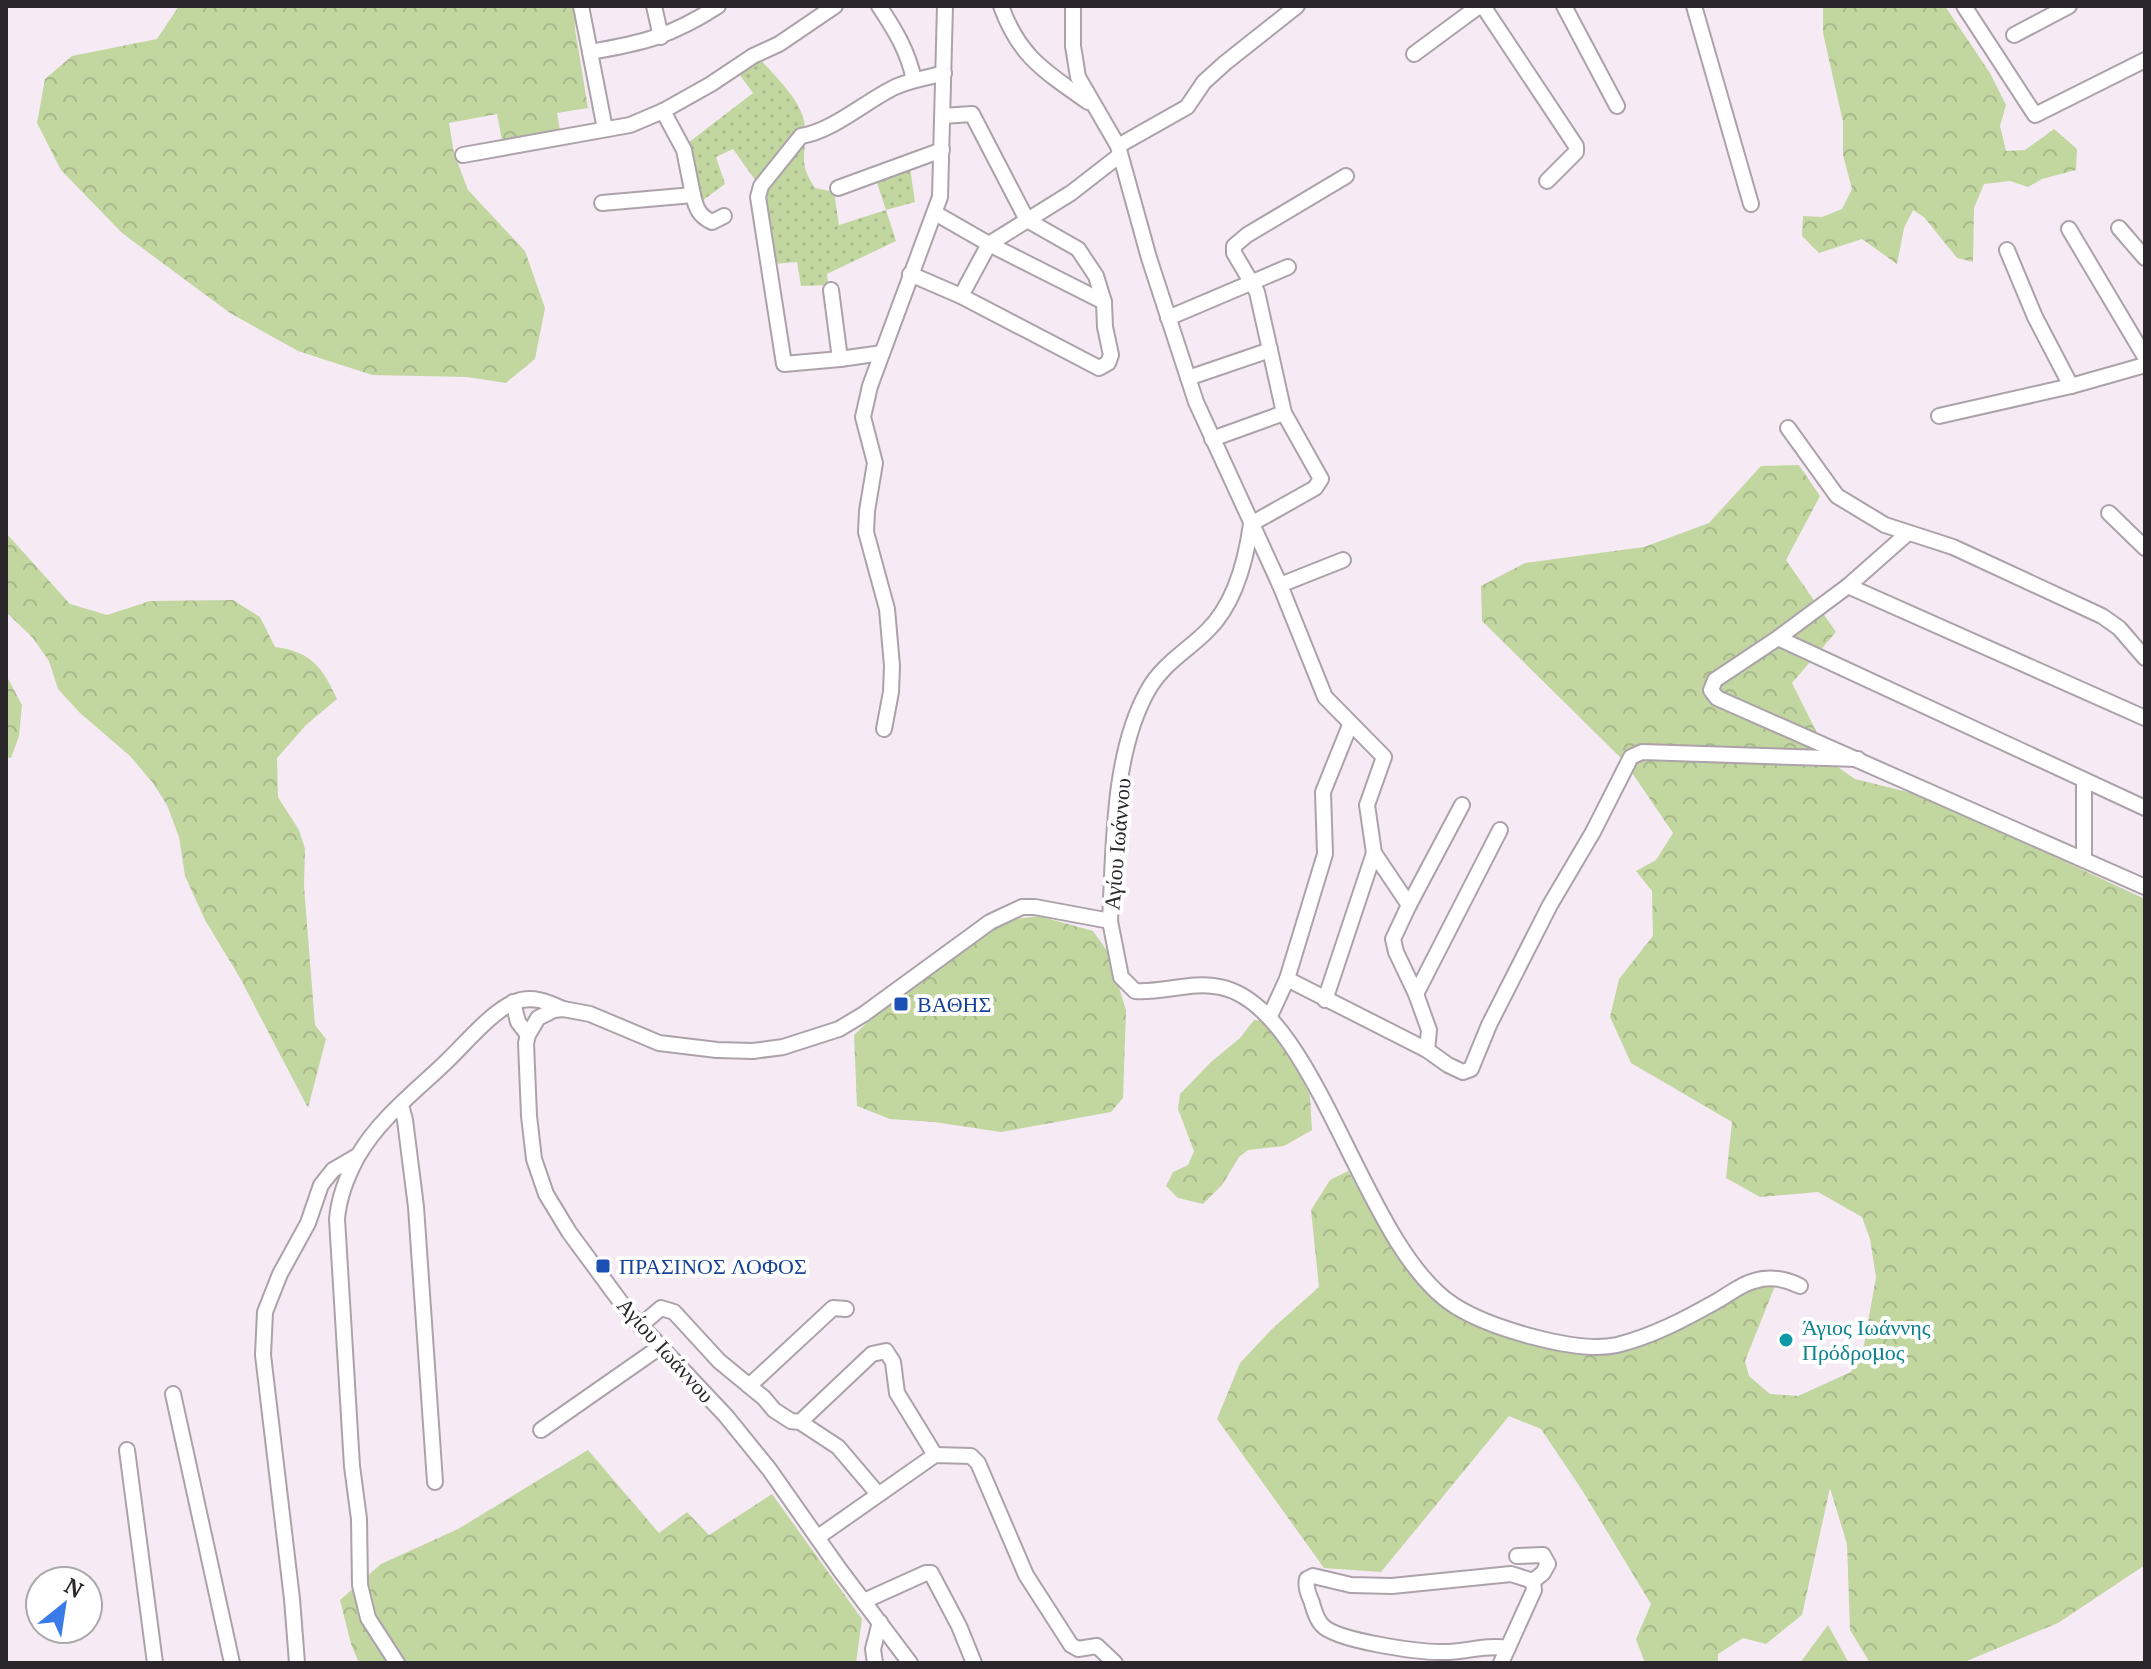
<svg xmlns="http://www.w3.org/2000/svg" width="2151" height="1669" viewBox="0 0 2151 1669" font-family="'PT Serif',serif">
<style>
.grass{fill:url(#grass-dots)}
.forest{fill:url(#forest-crowns)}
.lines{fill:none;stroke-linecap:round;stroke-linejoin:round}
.minor-casing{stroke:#aca2aa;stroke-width:18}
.minor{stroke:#fff;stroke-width:14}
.transit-dot{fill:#1a4fb4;stroke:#fff;stroke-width:3}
.culture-dot{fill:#0f9aa8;stroke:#fff;stroke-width:3}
.labels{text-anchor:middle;stroke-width:8;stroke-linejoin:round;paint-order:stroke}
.street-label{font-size:22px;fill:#2a2629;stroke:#fff}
.transit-label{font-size:22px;fill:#164399;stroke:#fff;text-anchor:start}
.culture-label{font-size:22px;fill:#0d838f;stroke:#fff;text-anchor:start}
</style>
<defs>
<pattern id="grass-dots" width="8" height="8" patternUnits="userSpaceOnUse" patternTransform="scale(2)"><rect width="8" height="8" fill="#c2d6a0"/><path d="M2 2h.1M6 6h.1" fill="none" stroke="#a7b88a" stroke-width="1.8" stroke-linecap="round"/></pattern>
<pattern id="forest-crowns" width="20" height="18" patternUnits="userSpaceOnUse" patternTransform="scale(2)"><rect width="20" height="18" fill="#c2d6a0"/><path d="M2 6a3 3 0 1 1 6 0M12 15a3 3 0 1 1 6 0" fill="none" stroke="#a7b88a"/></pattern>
</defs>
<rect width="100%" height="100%" fill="#f6ebf5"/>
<path class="grass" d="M760,59C776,78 803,101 805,127C807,155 797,161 815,188L834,192L839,225L886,210L876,180L910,168L915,202L886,210L896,241L827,274L828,285L801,286L797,262L772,264L765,194L733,149L716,157L725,184L698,204L684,146L753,93L737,71Z"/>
<g class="forest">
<path d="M179,6H576L575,29L588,108L557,113L562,142L503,146L497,114L449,123L454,153L468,190L525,251L545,308L535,359L506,383L467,377L372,375L298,351L230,313L122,233L61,170L37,123L45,79L72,56L157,39Z"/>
<path d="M1823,6H1945L1990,73L2006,105L2000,126L2006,151L2025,150L2054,129L2077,149L2076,170L2042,179L2028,187L2010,181L1984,184L1974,208L1973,262L1957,258L1924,217L1913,210L1904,228L1897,264L1862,239L1819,253L1802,236L1803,216L1822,217L1842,209L1852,189L1843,155V122L1823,33Z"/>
<path d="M1799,465L1820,496L1786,560L1836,632L1792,683L1832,763L1855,779L1924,796L2145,899V1565L2058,1623L1962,1663H1870L1850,1630L1847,1544L1830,1488L1802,1615L1766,1644L1743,1638L1718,1654V1663H1645L1636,1639L1651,1604L1582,1490L1541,1429L1509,1416L1381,1572L1324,1568L1217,1419L1240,1363L1272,1329L1319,1287L1311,1210L1330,1180L1348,1171L1421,1288L1457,1317L1521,1338L1633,1344L1763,1280L1775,1286L1745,1361L1749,1376L1770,1394L1798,1396L1851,1372L1864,1345L1876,1277L1870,1239L1862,1217L1818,1192L1760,1197L1726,1178L1732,1122L1631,1063L1610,1017L1619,979L1653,936L1652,891L1636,871L1656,860L1673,833L1624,761L1482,621L1481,586L1525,563L1644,547L1709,523L1761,466Z"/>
<path d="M6,533L70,604L107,615L150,601L233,600L260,617L275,647C312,652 322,667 337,699L306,725L277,758L278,797L299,830L305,849L304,886L315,1025L326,1039L308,1108L240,978L205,920L185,876L179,837L167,805L153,783L130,756L80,713L58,689L49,661L33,638L6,612Z"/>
<path d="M6,675L22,705L19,736L11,758L6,757Z"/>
<path d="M1039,916L1093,931L1108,952L1126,1010L1123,1098L1111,1112L1001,1132L934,1122L890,1119L857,1106L854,1035L872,1018L1007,920Z"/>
<path d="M1254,1020L1264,1021L1293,1056L1310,1096L1312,1130L1284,1146L1248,1150L1239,1157L1222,1185L1203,1204L1178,1198L1166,1186L1173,1172L1188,1165L1194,1151L1178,1109L1180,1094L1211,1062L1240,1038Z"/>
<path d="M588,1450L659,1533L687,1512L709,1535L772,1494L862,1619L856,1663H359L351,1644L340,1600L381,1564L458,1529Z"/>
<path d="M1828,1625L1849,1663H1800Z"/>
</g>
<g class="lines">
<g class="minor-casing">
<g id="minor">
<path d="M581,6L605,129"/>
<path d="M654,6L661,37"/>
<path d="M879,6C895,30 908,51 914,80"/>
<path d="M1001,6C1019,57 1046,72 1088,102"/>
<path d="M1073,6V46L1078,77L1118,146L1149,258L1196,402L1280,585L1325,697L1384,757L1367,805L1374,853L1409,905"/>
<path d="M1483,6L1576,146V152L1547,181"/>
<path d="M1564,6L1617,106"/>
<path d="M1694,6L1751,204"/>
<path d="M1964,6L2035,115L2145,60"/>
<path d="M2014,35L2069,6"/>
<path d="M590,52C643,43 672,36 718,6"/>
<path d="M1414,54L1479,6"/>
<path d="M1118,146L1187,107L1204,82L1225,63L1297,6"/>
<path d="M463,155L630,125L663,111L711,84L753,56L779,44L835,6"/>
<path d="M838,188L942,150"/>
<path d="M693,195C696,208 699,216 712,222L724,216"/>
<path d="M602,203L693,195L684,150L663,111"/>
<path d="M935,213L989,244L1104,302"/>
<path d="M2119,228L2145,258"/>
<path d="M2069,229L2145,357"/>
<path d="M2007,250L2035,317L2071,386"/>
<path d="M910,274L961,296L1099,368L1108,363L1111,355L1105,327L1104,302L1096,276L1078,249L1027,220L972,114L943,116"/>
<path d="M831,290L840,359L784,364L758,197L761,186L801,136C833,131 866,101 895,87C911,80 927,78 944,73"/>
<path d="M961,296L989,244L1071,193L1120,155"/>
<path d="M1168,318L1288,267"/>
<path d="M840,359L882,353"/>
<path d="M1188,378L1270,350"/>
<path d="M1939,416L2071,386L2145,365"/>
<path d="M1788,428L1837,496L1885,525L1953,547L2102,616L2119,628L2145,658"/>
<path d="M1212,439L1284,413"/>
<path d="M2109,513L2145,548"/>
<path d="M1251,524L1315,488L1321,479L1284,413L1257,292L1234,253V246L1247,235L1346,176"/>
<path d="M1908,533L1848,586L1778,638L1715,680L1711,690L1717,698L2145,887"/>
<path d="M1280,585L1343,560"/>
<path d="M1848,586L2145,718"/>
<path d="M1778,638L2145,808"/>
<path d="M884,729L891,692L892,666L887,609L866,532L867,511L875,463L863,417L870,386L940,197L945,6"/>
<path d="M2084,780V860"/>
<path d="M1110,921L1121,977L1135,991C1164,993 1191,981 1220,987C1318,1006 1362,1248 1455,1306C1490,1328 1577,1354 1617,1345C1653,1336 1685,1319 1717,1301C1728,1295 1741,1284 1754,1281C1769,1276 1786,1279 1800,1286"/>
<path d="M1287,979L1427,1050L1448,1065L1463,1072L1471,1069L1489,1025L1550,905L1593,832L1631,757L1642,752L1858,759"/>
<path d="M1416,994L1500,830"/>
<path d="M1325,1000L1374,853"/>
<path d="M513,1002L518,1022L528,1035"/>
<path d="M1270,1016L1287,979L1325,854L1323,792L1350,725"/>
<path d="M1427,1050L1429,1030L1416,994L1396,952L1393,939L1409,905L1462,805"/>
<path d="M401,1105L405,1120L416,1207L435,1482"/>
<path d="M640,1326L661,1308L674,1312L719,1361L764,1398L774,1410L791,1421L800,1422L838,1447L878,1494"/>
<path d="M749,1386L833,1308L846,1309"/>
<path d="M173,1394L232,1663"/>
<path d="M800,1422L872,1354L886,1351L893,1362L897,1393L935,1455"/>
<path d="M541,1430L660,1347"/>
<path d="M127,1450L155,1663"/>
<path d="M818,1537L935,1455L971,1456L978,1463L1026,1575L1071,1645L1078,1649L1097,1646L1115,1663"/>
<path d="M864,1601L926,1573H931L959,1626L974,1663"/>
<path d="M1508,1648C1485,1644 1463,1653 1441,1652C1418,1652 1336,1641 1322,1625C1316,1619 1314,1610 1312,1603C1309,1595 1305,1588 1307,1579L1313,1576L1351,1585L1392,1586L1511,1574L1533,1581L1543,1573L1548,1564L1543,1555L1517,1556"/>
<path d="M297,1663L292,1599L263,1355L265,1312L280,1274L308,1223L321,1185L333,1170L357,1156"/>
<path d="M397,1663L368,1618L360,1585L359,1519L352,1466L337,1219C339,1196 347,1176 358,1156C379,1119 416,1091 446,1062C463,1046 494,1009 515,1002C532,995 548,1002 563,1009"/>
<path d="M875,1663L873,1649L880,1622"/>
<path d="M910,1663L840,1570L769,1469L726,1416L628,1312L569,1232L546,1194L534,1159L529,1116L526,1043L528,1035L538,1018L554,1010L563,1009L590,1014L659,1043L717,1050L753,1051L783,1047L839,1029L864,1014L990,922L1022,907H1035L1110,921C1114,848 1112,756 1147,692C1161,665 1187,651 1207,631C1234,605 1246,560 1251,524"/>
<path d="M1501,1663L1534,1590L1533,1581"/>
</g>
</g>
<use href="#minor" class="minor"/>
</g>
<g class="transit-dot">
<rect x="893" y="996" width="16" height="16" rx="4"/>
<rect x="595" y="1258" width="16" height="16" rx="4"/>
</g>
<circle class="culture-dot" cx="1786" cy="1340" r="8"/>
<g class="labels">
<g class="street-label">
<text transform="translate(1117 844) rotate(-85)" y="8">Αγίου Ιωάννου</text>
<text transform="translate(666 1350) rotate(48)" y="8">Αγίου Ιωάννου</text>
</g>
<g class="transit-label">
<text x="917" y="1012">ΒΑΘΗΣ</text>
<text x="619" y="1274">ΠΡΑΣΙΝΟΣ ΛΟΦΟΣ</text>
</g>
<g class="culture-label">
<text x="1802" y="1335">Άγιος Ιωάννης<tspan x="1802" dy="25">Πρόδρομος</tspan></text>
</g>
</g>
<rect width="2151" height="1669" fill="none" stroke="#2a2629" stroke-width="16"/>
<g transform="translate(64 1605) rotate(30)"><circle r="38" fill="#ffffff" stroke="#aaa8a9" stroke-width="2"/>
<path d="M0-6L14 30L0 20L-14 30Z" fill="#387be9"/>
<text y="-12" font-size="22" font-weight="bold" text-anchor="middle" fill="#2a2629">N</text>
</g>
</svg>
